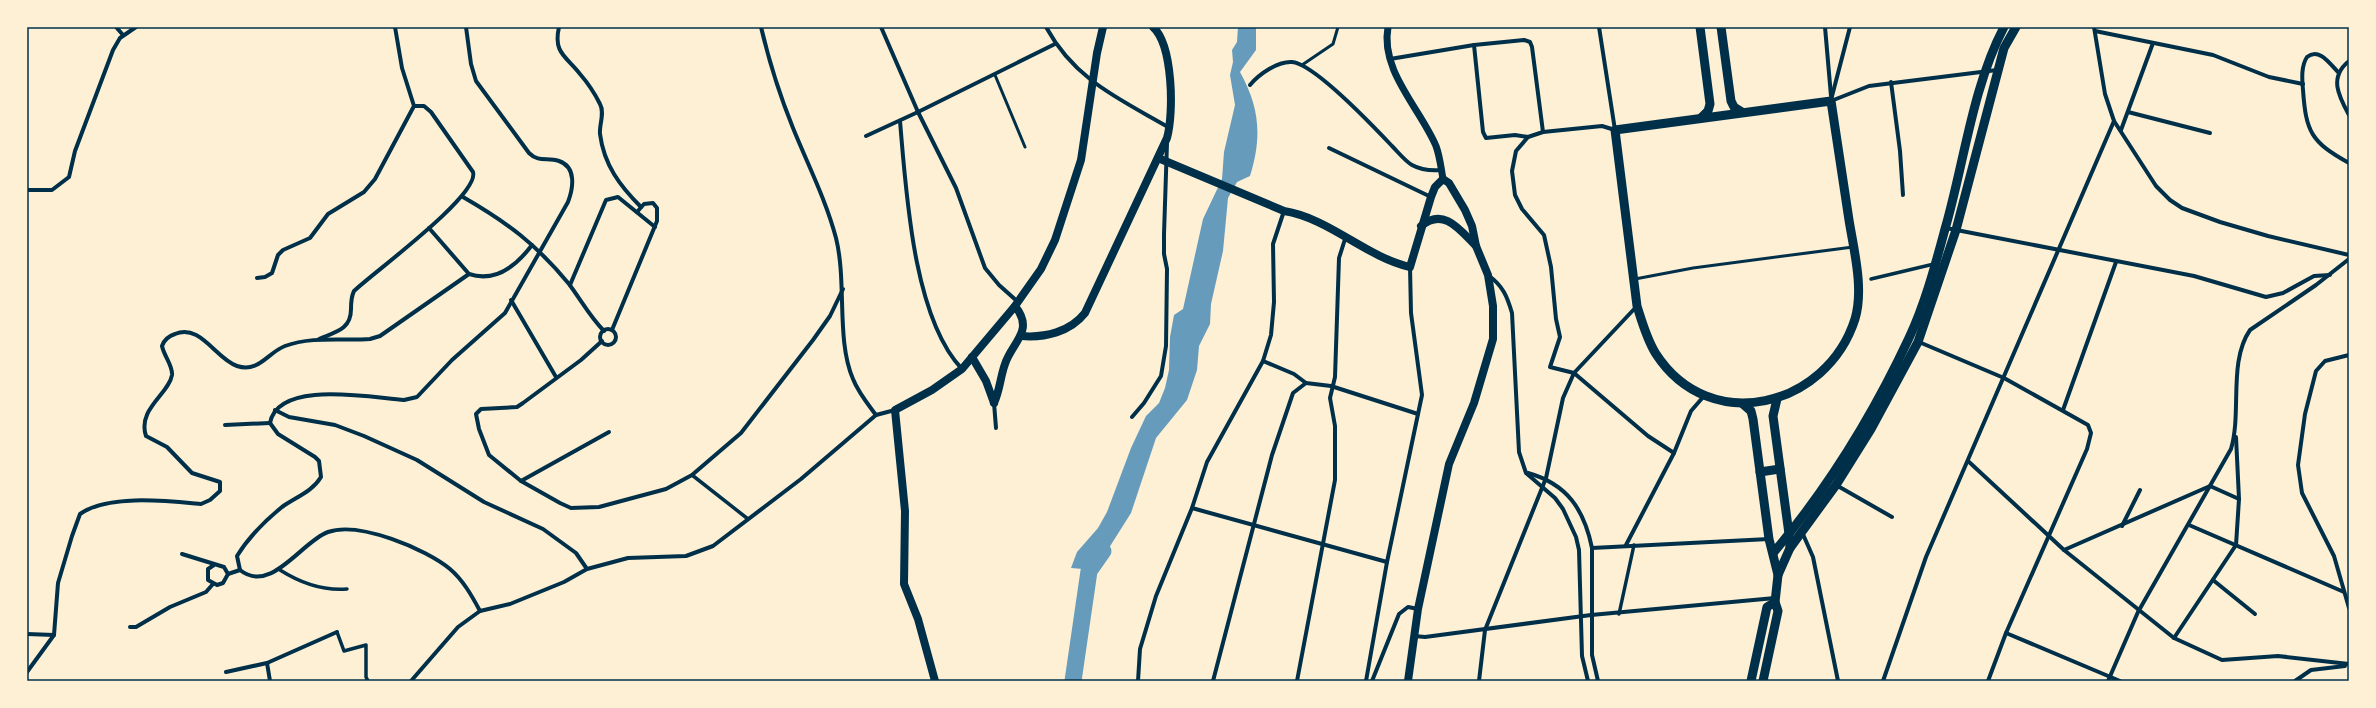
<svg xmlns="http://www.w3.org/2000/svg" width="2376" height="708" viewBox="0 0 2376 708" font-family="'Titillium Web',sans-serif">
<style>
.water{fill:#669bbc}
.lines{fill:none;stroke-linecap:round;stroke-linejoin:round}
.river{stroke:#669bbc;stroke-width:17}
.service{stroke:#003049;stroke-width:3}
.pedestrian{stroke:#003049;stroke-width:3.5}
.minor{stroke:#003049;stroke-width:4}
.tertiary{stroke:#003049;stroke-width:7}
.secondary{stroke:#003049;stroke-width:8}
.primary{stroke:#003049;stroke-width:9}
.neatline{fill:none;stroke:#003049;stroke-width:1.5}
</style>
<rect width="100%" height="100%" fill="#fdf0d5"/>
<path class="water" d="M1238,27H1256V50L1240,72C1260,108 1262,137 1250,176L1237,182L1228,198L1223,251L1211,304L1210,324L1199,346L1197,370L1187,400L1156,438L1131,513L1095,570L1071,568L1077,552L1098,528L1107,512L1131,448L1146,416L1159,403L1165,388L1169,370L1170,337L1174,315L1183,309L1203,219L1222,179L1224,152L1235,105L1230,75L1233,62L1232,50L1237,42Z"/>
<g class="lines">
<path class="river" d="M1073,681L1089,571L1103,551"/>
<g class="service">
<path d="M1302,65L1333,44L1338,27"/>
<path d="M995,75L1025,147"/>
<path d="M1635,279L1693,268L1853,247"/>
</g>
<g class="pedestrian">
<path d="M1871,279L1934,264"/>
<path d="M692,475L748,519"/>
<path d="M280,570C299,582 323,591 347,589"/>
<path d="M1619,614L1634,545"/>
<path d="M337,632L344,651L366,645V677L368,681"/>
</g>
<g class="minor">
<path d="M116,27L123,35"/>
<path d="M559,27C553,53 566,56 580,74C587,82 595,94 600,104C605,113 599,125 600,134C604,165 620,186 641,207"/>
<path d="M761,27C769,61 780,96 793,128C808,165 826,200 836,238C847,282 836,340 853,379C858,392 867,403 876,415"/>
<path d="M881,27L918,112L956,188L985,268L999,285L1018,302"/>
<path d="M1046,27C1075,80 1118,98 1168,127"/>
<path d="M1599,27L1615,130L1602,126L1543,132L1528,137L1516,151L1512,171L1515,195L1522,209L1544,235L1551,267L1556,319L1560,337L1550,367L1574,373L1648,436L1674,453"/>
<path d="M1825,27L1831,96"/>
<path d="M2094,27L2105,94L2114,121L2156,186L2170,200L2182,208L2220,222L2268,236L2349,255"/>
<path d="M2095,31L2213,55L2269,77L2303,84"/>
<path d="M1474,45L1483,132L1486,138L1515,135L1528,137"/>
<path d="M1390,59L1474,45L1524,40L1530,42L1532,47L1543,132"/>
<path d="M2349,61C2329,77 2338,95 2349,115"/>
<path d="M2338,72C2330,64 2319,47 2307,57C2301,66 2302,79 2303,90C2306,132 2311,142 2349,163"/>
<path d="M1891,82L1900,151L1903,195"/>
<path d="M1250,85C1259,74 1278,61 1292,62C1314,64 1375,128 1392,146C1398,152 1405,161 1412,165C1421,170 1431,171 1442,170"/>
<path d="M1831,100L1850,27"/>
<path d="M1831,101L1869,86L1997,70"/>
<path d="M2128,112L2210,133"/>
<path d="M900,121C906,190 913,318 962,369"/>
<path d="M2121,130L2153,43"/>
<path d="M866,136L918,112L1055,44"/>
<path d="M1329,148L1431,197"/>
<path d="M27,190H52L69,177L75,151L113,50L120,38L136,27"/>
<path d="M463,197C508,223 536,244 569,284C581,300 590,317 604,331"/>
<path d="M429,228L469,274"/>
<path d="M1946,228L2194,276L2266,297L2283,293L2314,276L2330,275"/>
<path d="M1488,275C1503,286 1507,296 1512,313L1519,452L1526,473L1555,498L1563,509L1576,537L1579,550L1582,656L1588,681"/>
<path d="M257,278L265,277L272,273L278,255L283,250L310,238L328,214L364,192L375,179L414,106L402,68L395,27"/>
<path d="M570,285L606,200L618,197L655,227"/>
<path d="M511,300L556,377"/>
<circle cx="608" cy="337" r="8"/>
<path d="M612,330L657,221V208L653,203L644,204L637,212"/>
<path d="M319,339C335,332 351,330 351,309C351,302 351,297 354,291C374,272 480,195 473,172L431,112L424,106H414"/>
<path d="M602,341L581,360L523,403L517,407L481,409L476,414L479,429L489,455L521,481L560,503L571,508L599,507L666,489L692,475L741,433L813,340L830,316L843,289"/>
<path d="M1919,342L2004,378L2088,425L2091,433L2087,449L2006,633L1988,681"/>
<path d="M2349,355L2325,361L2316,371L2305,414L2298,465L2302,493L2334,556L2349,608"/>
<path d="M1263,361L1294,374L1306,383L1331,386L1418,414"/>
<path d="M994,403L996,428"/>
<path d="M275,410L289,417L335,425L364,436L417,460L484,502L543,529L576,553L587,569"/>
<path d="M2063,410L2116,262"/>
<path d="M1132,417L1144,403L1161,376L1166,346L1167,269L1164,254V234L1167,143"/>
<path d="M270,423C278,379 372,398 404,400L417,397L452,360L505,313L568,202C573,189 577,167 559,161C547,157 539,163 529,153L476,81L471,64L466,27"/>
<path d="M270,423L278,434L315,457L319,461L321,477C312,492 296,497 282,507C266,520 248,538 237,556L240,570C271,595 302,541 328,532C359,521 426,549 450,569C463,580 472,596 480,611"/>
<path d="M225,425L270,423"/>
<path d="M1968,461L2064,550L2174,638L2222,660L2278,656L2349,664"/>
<path d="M1528,473C1567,484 1584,509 1592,548V655L1598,681"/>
<path d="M521,481L609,432"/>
<path d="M1836,485L1892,517"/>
<path d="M1192,508L1387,562"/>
<path d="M2189,525L2344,592"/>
<path d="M2122,526L2140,490"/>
<path d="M1802,532L1813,557L1838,681"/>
<path d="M1626,545L1674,453L1691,411L1704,396"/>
<path d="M1592,548L1769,539"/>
<path d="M2064,550L2210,486L2239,499"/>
<path d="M182,554L224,567L228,574L223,583L217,585L208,580V569L214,565"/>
<path d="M228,574L240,570"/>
<path d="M2213,580L2255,614"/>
<path d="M130,627H136L170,607L206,592L213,584"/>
<path d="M2006,633L2120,681"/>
<path d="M27,634L54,635"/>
<path d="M1414,636L1425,637L1591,615L1775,598"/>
<path d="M2174,638L2236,545L2239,499L2236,437"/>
<path d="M267,663L270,681"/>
<path d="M27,672L54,635L58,583L72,536L80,514C108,494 168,501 201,504L210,500L220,491V482L192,473L167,447L146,436C137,409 169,394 172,375C173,366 164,356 162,346C164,340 169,336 175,334C200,323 216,359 237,366C259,373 267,353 285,346C312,336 342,341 370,339L380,336L469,274C496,283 517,265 532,245"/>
<path d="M226,672L267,663L337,632"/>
<path d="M411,681L458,627L480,611L510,604L564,582L587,569L628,558L686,556L713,546L801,479L876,415L895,410"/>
<path d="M1138,681L1140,649L1156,596L1192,508L1207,462L1263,361L1271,335L1274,302L1273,244L1284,211"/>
<path d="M1213,681L1272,455L1293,393L1306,383"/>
<path d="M1297,681L1335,480V426L1330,398L1335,377L1339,258L1346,236"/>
<path d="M1366,681L1387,562L1422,395L1411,313L1410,267"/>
<path d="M1372,681L1399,614L1408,607L1418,609"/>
<path d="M1479,681L1485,630L1546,478L1563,398L1574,373L1637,306"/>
<path d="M1883,681L1926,557L2114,121"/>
<path d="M2108,681L2138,612L2231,449C2242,412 2228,362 2250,330L2316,285L2349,259"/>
<path d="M2295,681L2311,670L2345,666"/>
</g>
<path class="tertiary" d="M1388,27C1380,71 1420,108 1436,146C1440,157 1441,168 1443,179"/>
<g class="secondary">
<path d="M1158,158L1284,211C1329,218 1366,257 1410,267L1431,197L1435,187L1443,179L1449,183L1465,210L1472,226L1476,246L1488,275L1493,306V339L1474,403L1449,464L1418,609L1408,681"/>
<path d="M1421,226C1444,207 1460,230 1476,246"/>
<path d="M1021,336C1045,338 1070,332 1085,313L1167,138C1174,113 1173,45 1153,27"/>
<path d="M972,357L986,381L994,403"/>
<path d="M994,403C1000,390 1000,378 1005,364C1012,342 1035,331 1015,306"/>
<path d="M935,681L918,619L904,584L905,511L895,410L932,390L962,369L1015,306L1041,269L1055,240L1081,160L1097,53L1103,27"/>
</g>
<g class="primary">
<path d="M1700,27L1710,104L1708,111L1701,118"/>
<path d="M1721,27L1731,101L1734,107L1742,112"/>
<path d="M1831,101C1837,141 1843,181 1849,220C1854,251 1864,289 1855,319C1827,407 1710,437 1656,354C1647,340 1642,322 1637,306L1615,130Z"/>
<path d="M1777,399L1773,416L1789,534L1790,548L1778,575"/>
<path d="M1743,404L1751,411L1753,419L1769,539L1778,575L1775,602L1778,611L1763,681"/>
<path d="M1760,472L1780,469"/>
<path d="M1790,548L1836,485L1871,429L1918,342L1956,230L2004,48L2016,27"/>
<path d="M1774,552C1828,488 1873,415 1909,338C1925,304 1935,266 1945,229C1964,164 1972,88 2004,27"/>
<path d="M1751,681L1767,607L1775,602"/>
</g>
</g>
<rect width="2376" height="708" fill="none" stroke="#fdf0d5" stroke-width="56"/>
<rect x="28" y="28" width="2320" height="652" class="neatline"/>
</svg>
